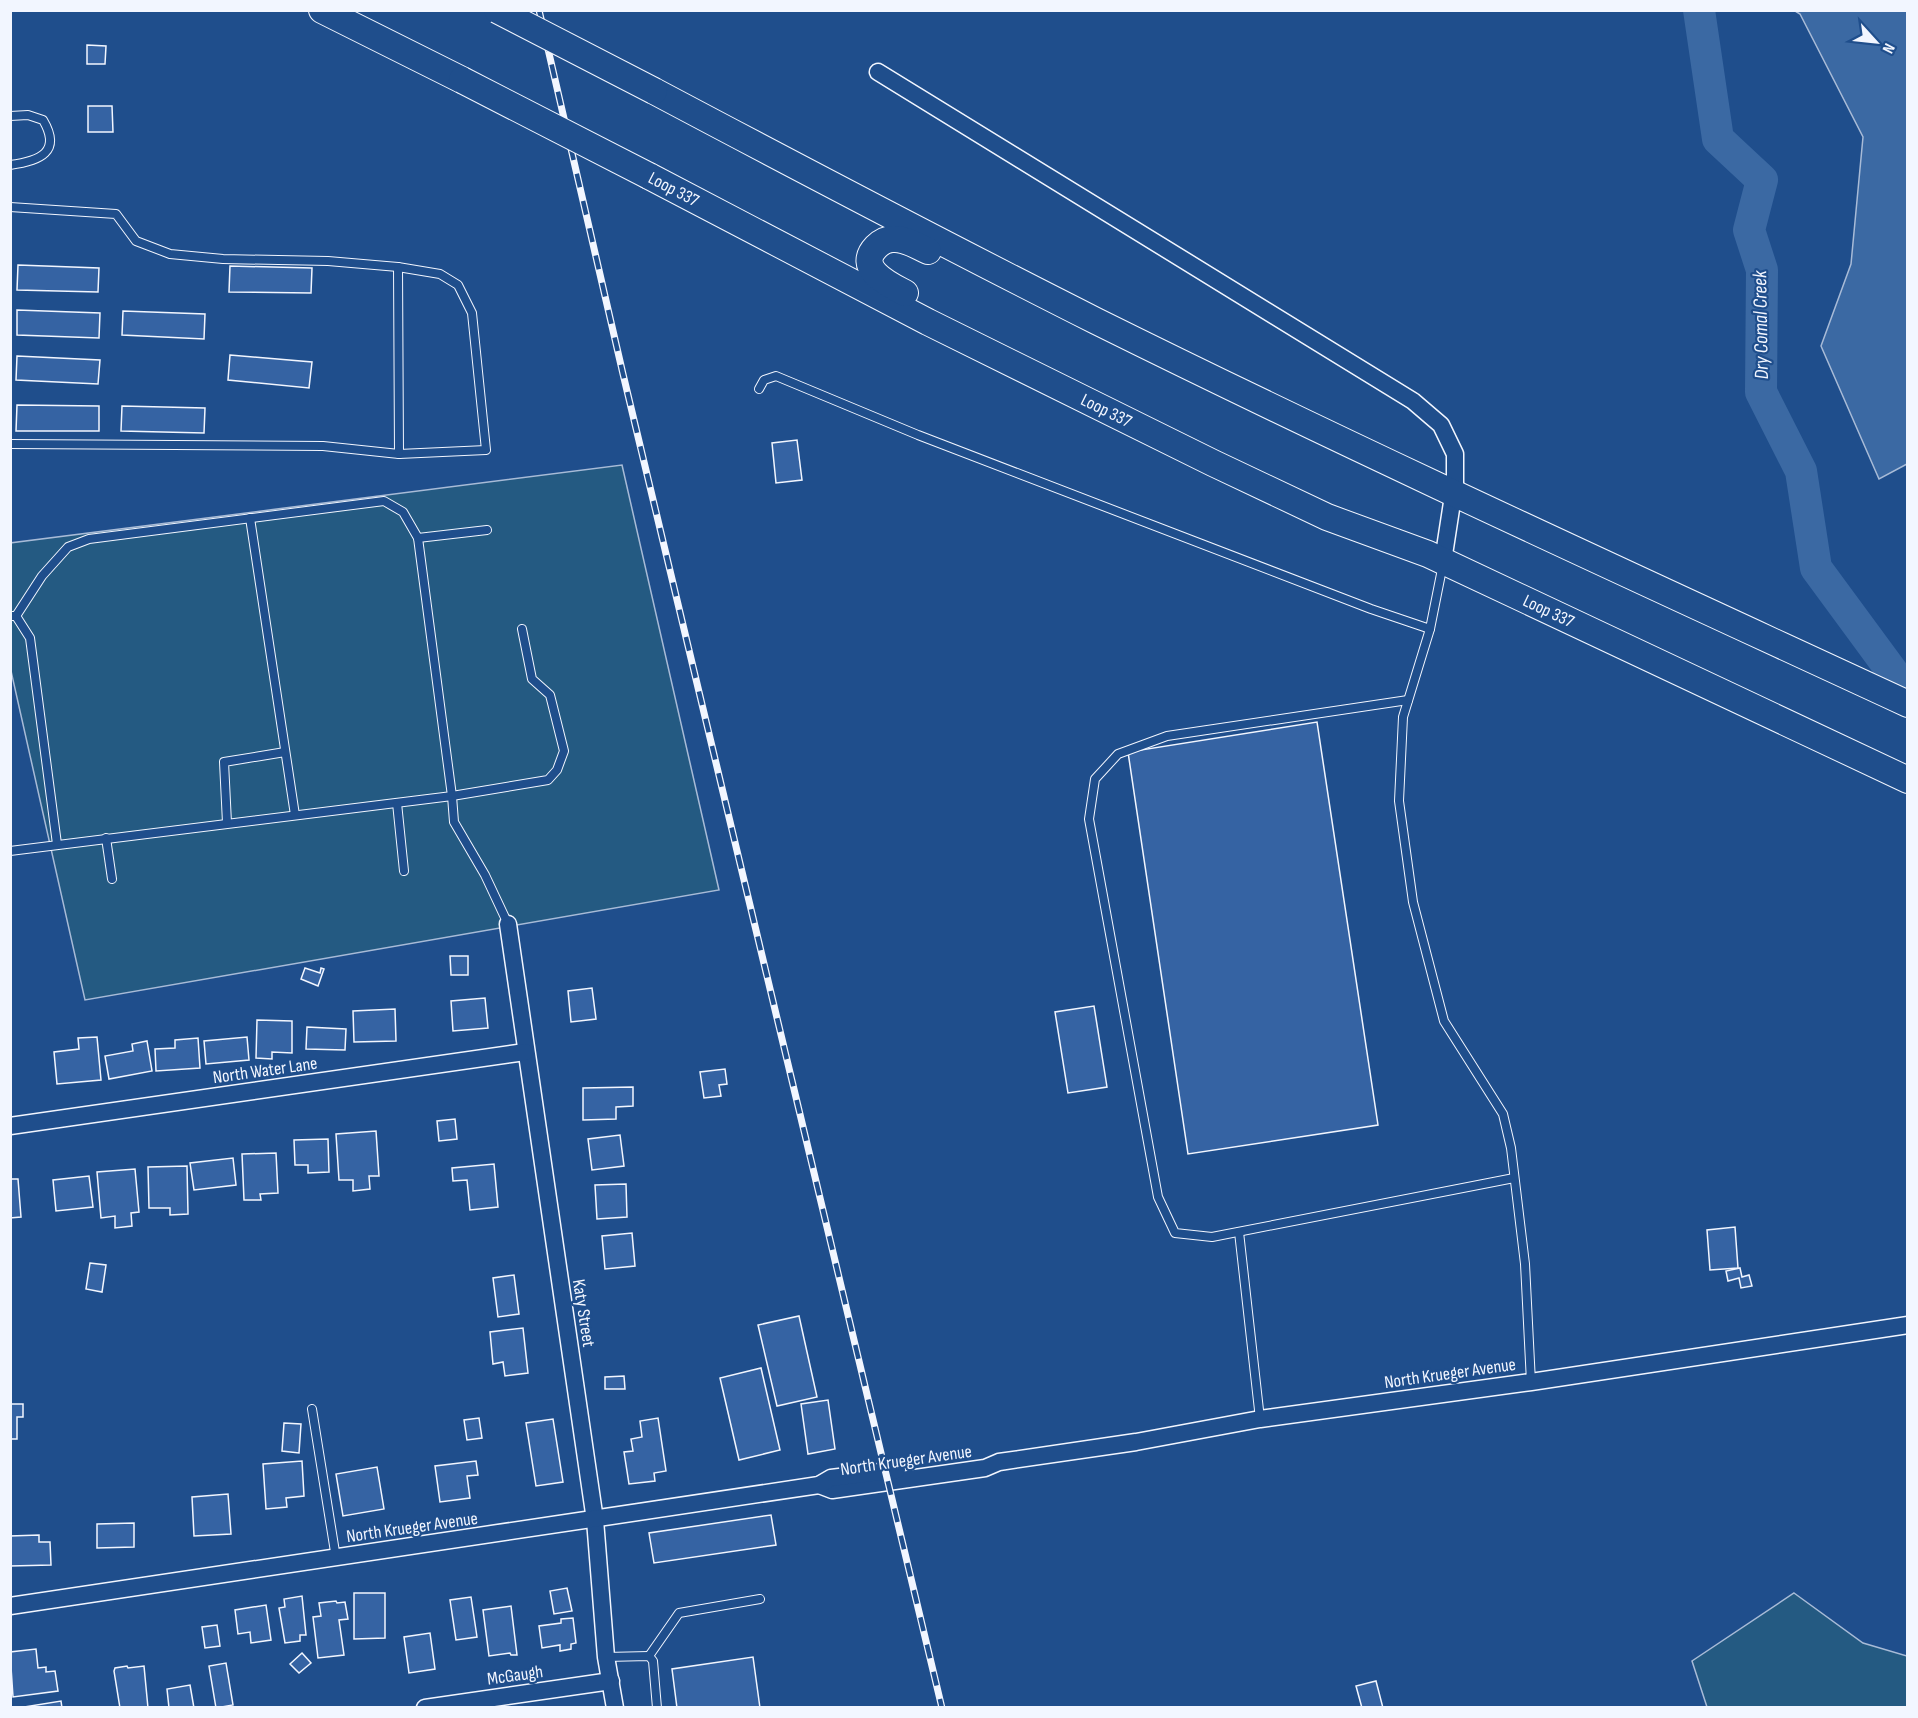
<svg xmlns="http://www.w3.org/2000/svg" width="1918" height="1718" viewBox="0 0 1918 1718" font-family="'Sofia Sans Condensed',sans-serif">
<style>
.green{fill:#245a82;stroke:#a8bbd7;stroke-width:1.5}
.water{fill:#3b69a3;stroke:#a8bbd7;stroke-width:1.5}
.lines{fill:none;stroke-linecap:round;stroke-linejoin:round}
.river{stroke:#3b69a3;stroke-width:32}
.building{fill:#3563a3;stroke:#f2f6ff;stroke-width:1.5}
.service-casing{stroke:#f2f6ff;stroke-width:10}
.minor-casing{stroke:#f2f6ff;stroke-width:19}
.primary-casing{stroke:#f2f6ff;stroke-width:28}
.service{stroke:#1f4e8c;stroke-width:8}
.minor{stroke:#1f4e8c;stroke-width:16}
.primary{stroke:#1f4e8c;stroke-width:26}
.rail-casing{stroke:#f2f6ff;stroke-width:7}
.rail{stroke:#1f4e8c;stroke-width:4.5;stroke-dasharray:14;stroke-linecap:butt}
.primary-bridge-casing{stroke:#f2f6ff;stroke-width:28;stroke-linecap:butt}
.primary-bridge{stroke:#1f4e8c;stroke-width:26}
.labels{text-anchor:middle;stroke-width:4.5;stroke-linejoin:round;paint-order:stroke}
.street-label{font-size:18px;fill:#f2f6ff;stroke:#1f4e8c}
.water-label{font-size:20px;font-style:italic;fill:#f2f6ff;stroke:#1f4e8c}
</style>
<rect width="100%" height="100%" fill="#1f4e8c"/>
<g class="green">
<path d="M622,465L719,890L85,1000L11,671L10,543Z"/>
<path d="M1794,1593L1863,1643L1907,1656V1707H1707L1692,1661Z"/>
</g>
<path class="water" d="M1795,11H1907V464L1879,479L1821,346L1851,264L1863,137L1800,14Z"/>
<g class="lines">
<path class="river" d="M1699,10L1718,139L1762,180L1749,230L1762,270L1761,392L1801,471L1816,568L1905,689L1908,695"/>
</g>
<g class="building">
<path d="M87,45L106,46L105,64H87Z"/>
<path d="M88,106H112L113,132H88Z"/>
<path d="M18,265L99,268L98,292L17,290Z"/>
<path d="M230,266L312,268L311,293L229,292Z"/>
<path d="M17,310L100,313L99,338L17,335Z"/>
<path d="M123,311L205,314L204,339L122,335Z"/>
<path d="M230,355L312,362L309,388L228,380Z"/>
<path d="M17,356L100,360L98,384L16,380Z"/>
<path d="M17,405L99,406V431H16Z"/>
<path d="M122,406L205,408L204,433L121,431Z"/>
<path d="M797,440L802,480L776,483L772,443Z"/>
<path d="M1317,722L1378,1125L1188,1154L1128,752Z"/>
<path d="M450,956H468V975H451Z"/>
<path d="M305,968L320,973L321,968L324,969L318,986L301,979Z"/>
<path d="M592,988L596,1019L571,1022L568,991Z"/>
<path d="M485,998L488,1028L453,1031L451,1001Z"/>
<path d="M1094,1006L1107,1087L1068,1093L1055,1012Z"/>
<path d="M395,1009L396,1041L354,1042L353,1011Z"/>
<path d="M257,1020L292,1021V1053L272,1052V1059L256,1058Z"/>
<path d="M307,1027L346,1029L345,1050L306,1049Z"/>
<path d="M97,1037L101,1080L57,1084L54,1052L79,1049L78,1038Z"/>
<path d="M247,1037L249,1060L206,1064L204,1041Z"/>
<path d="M198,1038L200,1068L156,1071L155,1049L175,1048V1040Z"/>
<path d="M147,1041L152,1071L109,1079L105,1056L133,1051L132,1044Z"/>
<path d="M725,1069L727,1084L719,1085L721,1096L704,1098L700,1072Z"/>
<path d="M633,1087V1106L616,1107V1119L583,1120V1088Z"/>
<path d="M455,1119L457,1139L439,1141L437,1121Z"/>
<path d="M376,1131L379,1176H369L370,1189L353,1191V1180H339L336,1134Z"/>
<path d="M620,1135L624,1166L592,1170L588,1139Z"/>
<path d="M328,1139L329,1172L308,1173V1165H295L294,1140Z"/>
<path d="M276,1153L278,1193L260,1194L261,1200H244L242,1154Z"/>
<path d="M233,1158L236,1185L194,1190L190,1163Z"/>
<path d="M494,1164L498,1207L470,1210L467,1180L453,1181L452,1168Z"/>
<path d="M187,1166L188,1214L170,1215V1208H149L148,1167Z"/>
<path d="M135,1169L139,1212L131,1213L132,1226L115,1228V1216L101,1218L97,1172Z"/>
<path d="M89,1176L93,1207L56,1211L53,1180Z"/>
<path d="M10,1179H18L21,1217L10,1218Z"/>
<path d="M626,1184L627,1217L597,1219L595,1185Z"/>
<path d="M1735,1227L1738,1268L1710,1270L1707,1230Z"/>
<path d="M632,1233L635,1266L605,1269L602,1236Z"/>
<path d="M90,1263L106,1265L102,1292L86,1289Z"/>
<path d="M1740,1268L1742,1277L1749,1275L1752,1286L1741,1288L1739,1278L1728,1281L1726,1271Z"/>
<path d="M514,1275L519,1314L498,1317L493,1278Z"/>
<path d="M799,1316L817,1397L777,1406L758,1325Z"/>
<path d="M523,1328L528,1373L505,1376L503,1362L493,1364L490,1332Z"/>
<path d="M761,1368L780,1450L739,1460L720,1378Z"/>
<path d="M624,1376L625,1389H605V1377Z"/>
<path d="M828,1400L835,1449L808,1454L801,1404Z"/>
<path d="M10,1404H23V1417H17V1439H10Z"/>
<path d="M479,1418L482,1438L467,1440L464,1420Z"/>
<path d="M658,1418L666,1471L654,1473L655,1481L629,1484L624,1452L633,1451L631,1439L642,1437L640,1421Z"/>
<path d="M553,1419L563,1482L536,1486L526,1423Z"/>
<path d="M284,1423L301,1424L299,1453L282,1451Z"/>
<path d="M302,1461L304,1496L286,1498L287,1507L266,1509L263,1464Z"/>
<path d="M476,1461L478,1475L467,1476L470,1498L440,1502L435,1466Z"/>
<path d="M377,1467L384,1509L343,1516L336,1474Z"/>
<path d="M228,1494L231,1534L194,1536L192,1497Z"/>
<path d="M771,1515L776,1545L654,1563L649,1533Z"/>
<path d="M134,1523V1547L97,1548V1524Z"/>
<path d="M39,1535V1542H50L51,1565L10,1566V1536Z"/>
<path d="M567,1588L572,1611L554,1614L550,1591Z"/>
<path d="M354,1593H385V1638L354,1639Z"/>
<path d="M302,1596L306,1635H300V1641L285,1643L279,1608L285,1607L284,1599Z"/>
<path d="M471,1597L477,1637L456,1640L450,1600Z"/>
<path d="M336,1601L337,1603L345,1602L348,1619L339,1620L344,1655L318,1658L313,1617L321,1616L319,1603Z"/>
<path d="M266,1605L271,1640L251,1643L250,1632L238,1634L235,1610Z"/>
<path d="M511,1606L517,1655H511L510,1653L489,1656L483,1610Z"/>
<path d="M573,1618L576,1643L571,1644V1649L560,1651V1645L542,1648L539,1626L561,1623V1619Z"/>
<path d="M217,1625L220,1646L205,1648L202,1627Z"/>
<path d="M430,1633L435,1669L409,1673L404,1637Z"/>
<path d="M36,1649L38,1668L46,1667V1672L55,1671L58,1691L13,1697L10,1652Z"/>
<path d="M302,1653L311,1663L299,1673L290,1664Z"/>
<path d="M753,1657L760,1708H677L672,1669Z"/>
<path d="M226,1663L233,1705L216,1708L209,1666Z"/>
<path d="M127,1666L128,1668L144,1666L148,1708H120L114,1671L115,1668Z"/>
<path d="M1376,1681L1383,1708H1362L1356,1686Z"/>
<path d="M190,1685L194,1708H169L167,1689Z"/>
<path d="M61,1701L62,1708H18Z"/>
</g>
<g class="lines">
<g class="service-casing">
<g id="service">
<path d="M10,116L28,115L43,120C62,152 40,161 10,165"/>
<path d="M10,207L116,214L136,241L170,254L223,259L328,261L398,267L440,274L458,285L472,313L486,450L399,454L323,446L10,444"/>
<path d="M398,267L399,454"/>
<path d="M759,389L764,380L776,376L918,435L1371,609L1430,629"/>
<path d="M250,518L295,815"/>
<path d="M418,538L487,530"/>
<path d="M1443,564L1430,629L1403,717L1399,801L1413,902L1444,1021L1503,1114L1511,1148L1525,1264L1531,1382"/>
<path d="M10,616H16L42,576L68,547L89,539L384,501L403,512L418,538L452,796L10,851"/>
<path d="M16,616L30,638L57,844"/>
<path d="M1408,700L1167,736L1118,754L1095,779L1089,819L1158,1197L1175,1233L1212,1237L1514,1178"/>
<path d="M397,803L404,871"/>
<path d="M227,823L224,762L285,752"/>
<path d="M106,838L112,879"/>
<path d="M508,924L485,875L454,822L452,796L548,780L557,770L564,751L550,695L532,679L522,629"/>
<path d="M1239,1232L1260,1419"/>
<path d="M312,1409L336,1558"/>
<path d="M649,1656L679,1613L760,1599"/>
<path d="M606,1657L649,1656L653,1661L657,1708"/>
</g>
</g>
<g class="minor-casing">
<g id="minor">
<path d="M878,72L1413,401L1441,425L1455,454V483L1443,561"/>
<path d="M508,924L595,1520L606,1657L615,1708"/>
<path d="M10,1126L525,1052"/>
<path d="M819,1485L832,1490L985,1468L999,1462L1136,1442L1260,1419L1531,1382L1908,1325"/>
<path d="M10,1606L819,1485L831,1478L897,1470"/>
<path d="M425,1708L611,1681"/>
</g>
</g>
<g class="primary-casing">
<g id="primary">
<path d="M322,10L462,80"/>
<path d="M654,91C801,169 947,246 1096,321C1364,454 1636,578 1908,704"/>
<path id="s1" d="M649,176L928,322L1213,463L1327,517L1428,554L1908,780"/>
<path d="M905,293C890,285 855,269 876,247C881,242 886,239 893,239C905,238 917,246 928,251"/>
</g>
</g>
<use href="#service" class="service"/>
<use href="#minor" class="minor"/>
<use href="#primary" class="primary"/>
<g class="rail-casing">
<path id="rail" d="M539,10L623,374L942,1708"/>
</g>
<use href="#rail" class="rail"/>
<g class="primary-bridge-casing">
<g id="primary-bridge">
<path d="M497,10L654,91"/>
<path d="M462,80L649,176"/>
</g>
</g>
<use href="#primary-bridge" class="primary-bridge"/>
</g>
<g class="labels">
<g class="street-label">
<text dy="6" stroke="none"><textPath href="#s1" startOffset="28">Loop 337</textPath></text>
<text dy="6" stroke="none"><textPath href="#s1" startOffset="514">Loop 337</textPath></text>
<text dy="6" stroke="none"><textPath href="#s1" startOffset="1000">Loop 337</textPath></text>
<text transform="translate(265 1070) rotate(-8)" y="6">North Water Lane</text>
<text transform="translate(584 1313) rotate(81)" y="6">Katy Street</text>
<text transform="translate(1450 1373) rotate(-8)" y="6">North Krueger Avenue</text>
<text transform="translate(906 1460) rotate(-8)" y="6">North Krueger Avenue</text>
<text transform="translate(412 1527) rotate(-8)" y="6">North Krueger Avenue</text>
<text transform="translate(515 1675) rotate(-8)" y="6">McGaugh</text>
</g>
<g class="water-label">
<text transform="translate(1760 325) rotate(-91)" y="7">Dry Comal Creek</text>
</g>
</g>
<rect width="1918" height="1718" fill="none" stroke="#f2f6ff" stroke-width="24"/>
<g transform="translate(1876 42) rotate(117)" stroke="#1f4e8c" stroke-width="4.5" paint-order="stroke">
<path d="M0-4.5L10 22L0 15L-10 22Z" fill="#f2f6ff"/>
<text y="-9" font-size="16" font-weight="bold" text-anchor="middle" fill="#f2f6ff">N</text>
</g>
</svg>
